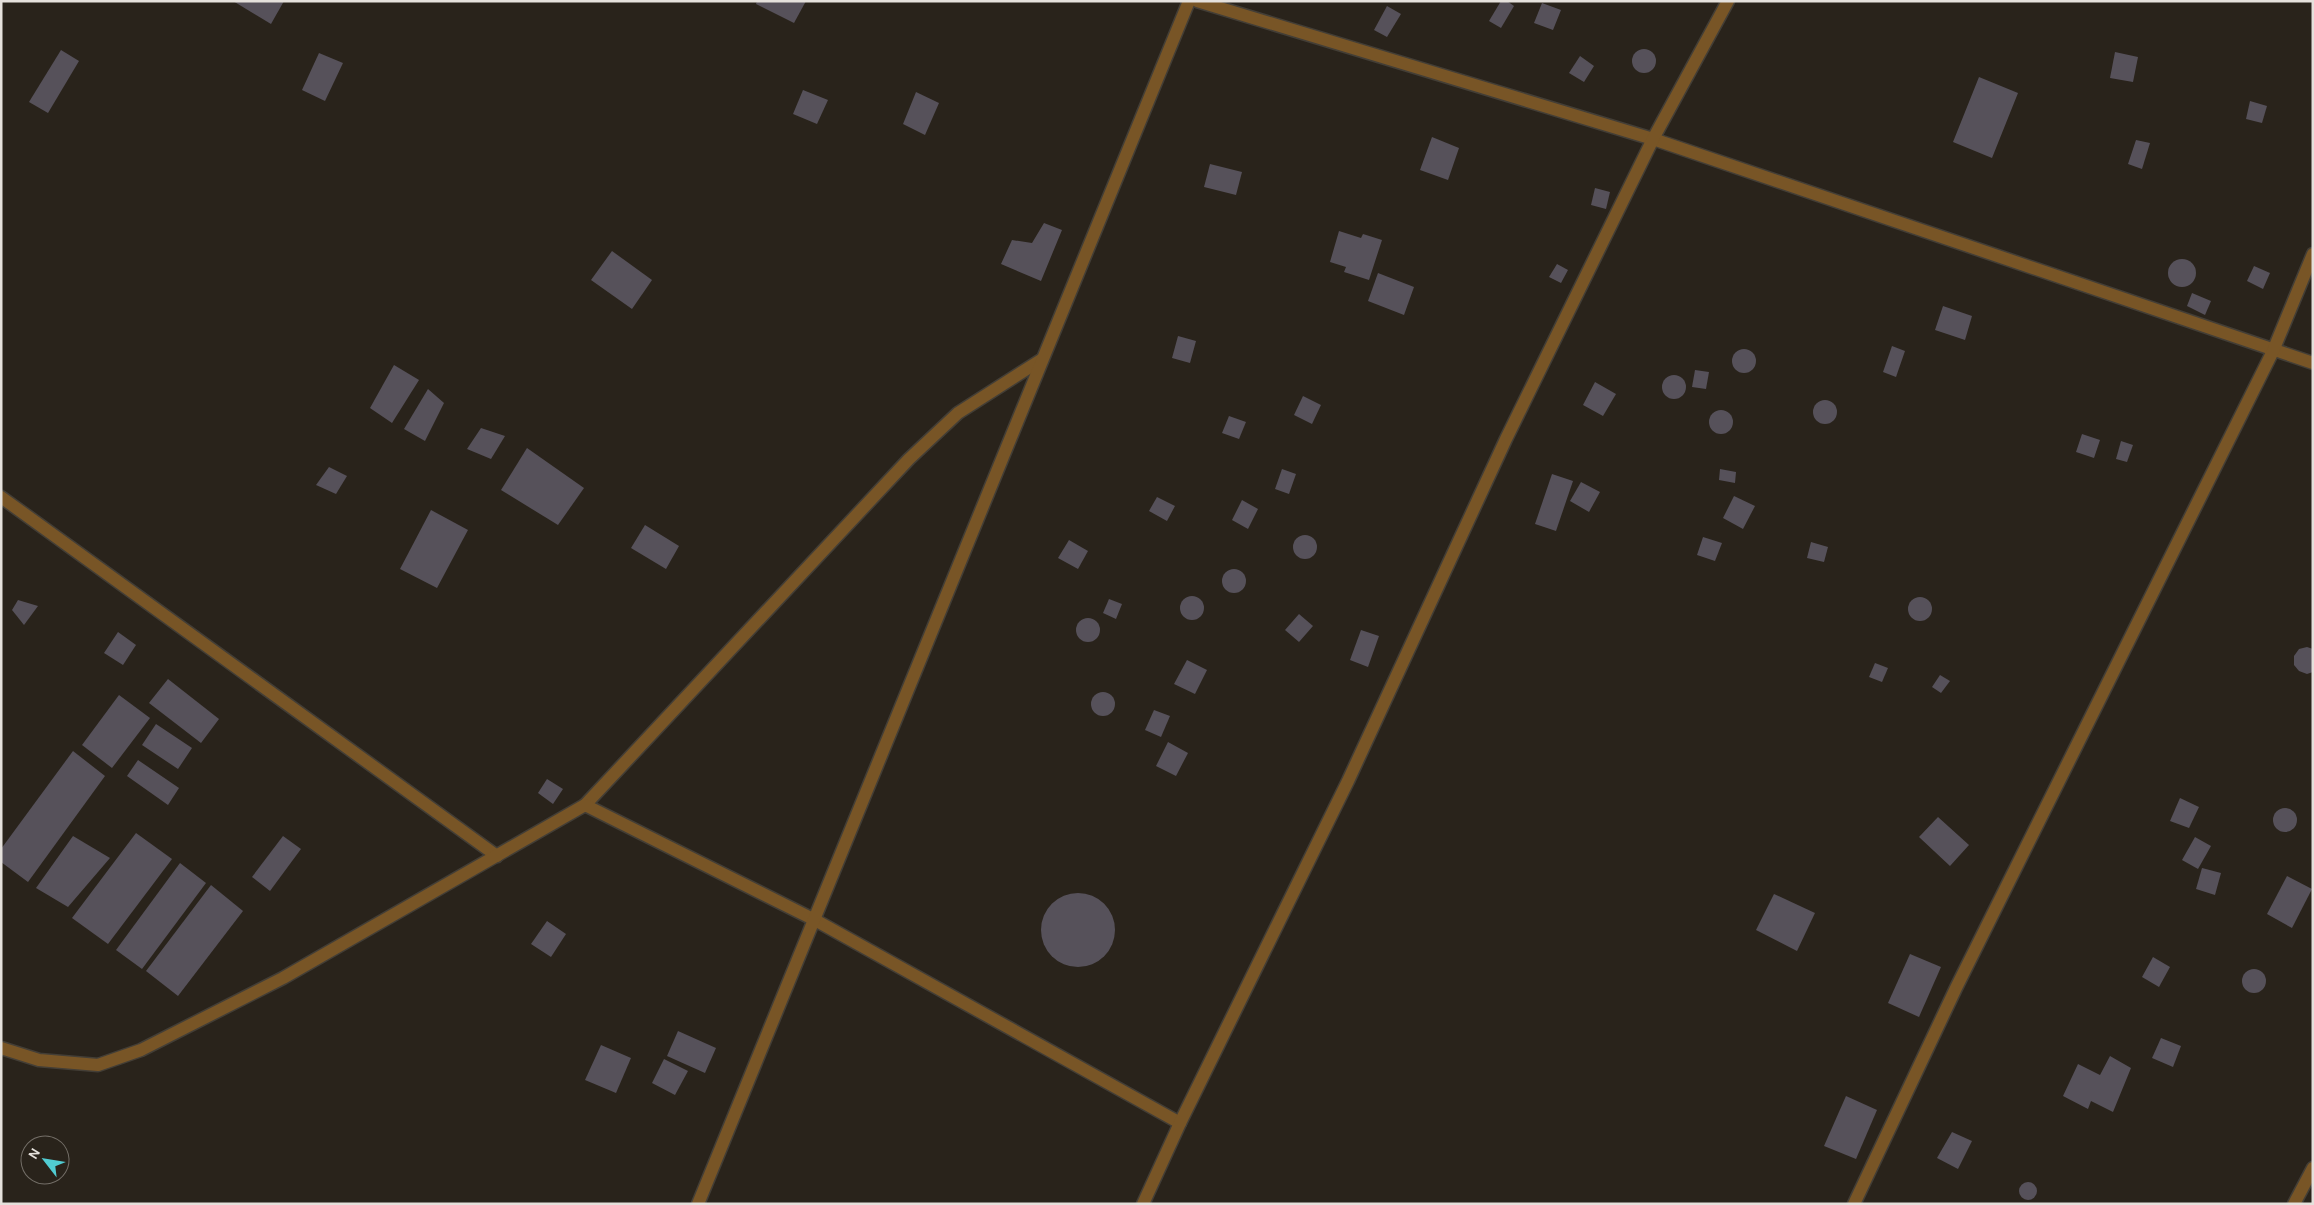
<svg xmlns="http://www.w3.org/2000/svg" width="2314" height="1205" viewBox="0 0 2314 1205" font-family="Karla,sans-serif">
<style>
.building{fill:#56515a}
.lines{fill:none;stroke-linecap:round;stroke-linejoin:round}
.minor-casing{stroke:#433e36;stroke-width:15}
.minor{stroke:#785526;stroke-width:12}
</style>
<rect width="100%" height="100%" fill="#29231b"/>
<g class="building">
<path d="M233,1H284L271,24Z"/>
<path d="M757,1H806L794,23L756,4Z"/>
<path d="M1501,1H1507L1514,6L1501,28L1489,21Z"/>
<path d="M1542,3L1561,10L1553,30L1534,23Z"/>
<path d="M1387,6L1401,14L1387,37L1374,30Z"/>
<circle cx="1644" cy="61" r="12"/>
<path d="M61,50L79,61L48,113L29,102Z"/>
<path d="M2115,52L2138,57L2133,82L2110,78Z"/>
<path d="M319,53L343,63L325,101L302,90Z"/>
<path d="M1580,56L1594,66L1584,82L1569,73Z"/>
<path d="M1979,77L2018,93L1992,158L1953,142Z"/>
<path d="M803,90L828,100L817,124L793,114Z"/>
<path d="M916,92L939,103L925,135L903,124Z"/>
<path d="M2250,101L2267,106L2262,123L2246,119Z"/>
<path d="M1432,137L1459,148L1448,180L1420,170Z"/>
<path d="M2136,140L2150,143L2142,169L2128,164Z"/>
<path d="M1210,164L1242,172L1236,195L1204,187Z"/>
<path d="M1595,188L1610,192L1606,209L1591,205Z"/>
<path d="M1044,223L1062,230L1041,281L1001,264L1012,240L1032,243Z"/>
<path d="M1339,231L1361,238L1363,234L1382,240L1369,280L1344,272L1346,267L1330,262Z"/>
<path d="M612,251L652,280L632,309L591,280Z"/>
<circle cx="2182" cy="273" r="14"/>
<path d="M1557,264L1568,270L1561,283L1549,277Z"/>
<path d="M2254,266L2270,273L2263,289L2247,281Z"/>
<path d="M1378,273L1414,287L1404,315L1368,301Z"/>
<path d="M2192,293L2211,301L2205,315L2187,306Z"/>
<path d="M1943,306L1972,316L1965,340L1935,330Z"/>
<path d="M1178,336L1196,341L1190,363L1172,358Z"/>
<path d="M1892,346L1905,351L1896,377L1883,372Z"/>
<circle cx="1744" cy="361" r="12"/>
<path d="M394,365L419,380L392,423L370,408Z"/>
<path d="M1695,370L1709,372L1706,389L1692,387Z"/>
<circle cx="1674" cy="387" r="12"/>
<path d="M1595,382L1616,394L1603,416L1583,405Z"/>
<path d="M428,389L444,403L425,441L404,429Z"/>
<path d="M1303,396L1321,405L1312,424L1294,415Z"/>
<circle cx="1825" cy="412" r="12"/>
<circle cx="1721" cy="422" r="12"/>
<path d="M1229,416L1246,422L1239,439L1222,433Z"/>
<path d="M481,428L505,436L491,459L467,449Z"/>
<path d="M2082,434L2100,440L2094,458L2076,452Z"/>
<path d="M2121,441L2133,445L2127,462L2116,459Z"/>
<path d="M527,448L584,488L558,525L501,490Z"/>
<path d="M329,467L347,476L336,494L316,485Z"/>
<path d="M1282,469L1296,474L1289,494L1275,489Z"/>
<path d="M1720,469L1736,472L1735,483L1719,480Z"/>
<path d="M1552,474L1573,481L1556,531L1535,524Z"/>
<path d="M1581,482L1600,492L1589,512L1570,501Z"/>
<path d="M1734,496L1755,506L1743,529L1723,518Z"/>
<path d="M1157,497L1175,506L1167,521L1149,511Z"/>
<path d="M1242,500L1258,509L1248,529L1232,520Z"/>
<path d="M431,510L468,530L437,588L400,569Z"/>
<path d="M645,525L679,546L666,569L631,548Z"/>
<circle cx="1305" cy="547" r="12"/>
<path d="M1703,537L1722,543L1715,561L1697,555Z"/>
<path d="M1069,540L1088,551L1078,569L1058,558Z"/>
<path d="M1811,542L1828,547L1824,562L1807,558Z"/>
<circle cx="1234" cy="581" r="12"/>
<circle cx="1192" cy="608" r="12"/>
<circle cx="1920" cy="609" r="12"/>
<path d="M1109,599L1122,604L1116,619L1103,613Z"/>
<path d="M18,600L38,606L24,625L12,610Z"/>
<path d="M1299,614L1313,626L1299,642L1285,630Z"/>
<circle cx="1088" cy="630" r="12"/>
<path d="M1361,630L1379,636L1368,667L1350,660Z"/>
<path d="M118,632L136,645L123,665L104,653Z"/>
<path d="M2307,647L2313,649V672L2307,674L2299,671L2294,665V656L2299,649Z"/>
<path d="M1187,660L1207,670L1195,694L1174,684Z"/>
<path d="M1875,663L1888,668L1882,682L1869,677Z"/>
<path d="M1940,675L1950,681L1941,693L1932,687Z"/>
<path d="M168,679L219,719L201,743L149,703Z"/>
<circle cx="1103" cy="704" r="12"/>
<path d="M119,695L150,718L112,768L82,745Z"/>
<path d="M1154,710L1170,716L1161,737L1145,730Z"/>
<path d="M156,724L192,748L178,769L142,745Z"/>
<path d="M1168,742L1188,753L1176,776L1156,766Z"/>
<path d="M73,751L105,776L28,882L1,862V849Z"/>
<path d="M138,760L179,788L168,805L127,776Z"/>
<path d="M547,779L563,789L553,804L538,793Z"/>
<path d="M2180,798L2199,807L2189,828L2170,821Z"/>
<circle cx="2285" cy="820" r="12"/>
<path d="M1938,817L1969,845L1950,866L1919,837Z"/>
<path d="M136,833L172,859L108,944L72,918Z"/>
<path d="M73,836L110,858L68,907L36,888Z"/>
<path d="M283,836L301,849L270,891L252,877Z"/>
<path d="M2195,837L2211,846L2198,869L2182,860Z"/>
<path d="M180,863L206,883L142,969L116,950Z"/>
<path d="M2202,868L2221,873L2215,895L2196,889Z"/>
<path d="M2287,876L2312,889L2292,928L2267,914Z"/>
<path d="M211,885L243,911L178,996L146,971Z"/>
<circle cx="1078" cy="930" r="37"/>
<path d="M1774,894L1815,913L1797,951L1756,930Z"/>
<path d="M547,921L566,934L551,957L531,944Z"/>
<path d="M1910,954L1941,967L1919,1017L1888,1003Z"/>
<path d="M2153,957L2170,967L2159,987L2142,977Z"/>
<circle cx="2254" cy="981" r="12"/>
<path d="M678,1031L716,1048L705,1073L667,1056Z"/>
<path d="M2161,1038L2181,1046L2173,1067L2152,1058Z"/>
<path d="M601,1045L631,1058L616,1093L585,1080Z"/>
<path d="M2110,1056L2131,1068L2113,1112L2091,1101L2088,1109L2063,1096L2078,1064L2100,1075Z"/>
<path d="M664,1059L688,1071L675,1095L652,1083Z"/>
<path d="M1846,1096L1877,1110L1856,1159L1824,1146Z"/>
<path d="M1952,1132L1972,1141L1958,1169L1937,1158Z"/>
<circle cx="2028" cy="1191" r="9"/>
</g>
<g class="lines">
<g class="minor-casing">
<g id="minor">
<path d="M1197,1L1653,139L2313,363"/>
<path d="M1,497L497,856"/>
<path d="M585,805L909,459L958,413L1041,360"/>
<path d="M1,1048L39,1060L98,1065L141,1050L283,978L585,805L815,920L1180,1123"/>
<path d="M698,1204L1189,1"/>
<path d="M1143,1204L1180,1123L1348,781L1506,439L1653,139L1728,1"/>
<path d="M1854,1204L1956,988L2273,351L2313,254"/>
<path d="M2294,1204L2313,1168"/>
</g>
</g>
<use href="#minor" class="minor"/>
</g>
<rect width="2314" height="1205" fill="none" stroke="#e5e1dc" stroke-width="5"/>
<g transform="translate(45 1160) rotate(301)"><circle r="24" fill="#29231b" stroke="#746f68"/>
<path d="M0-4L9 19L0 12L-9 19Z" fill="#51ccd2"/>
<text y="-8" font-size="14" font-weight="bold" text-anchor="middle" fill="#e5e1dc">N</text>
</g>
</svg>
